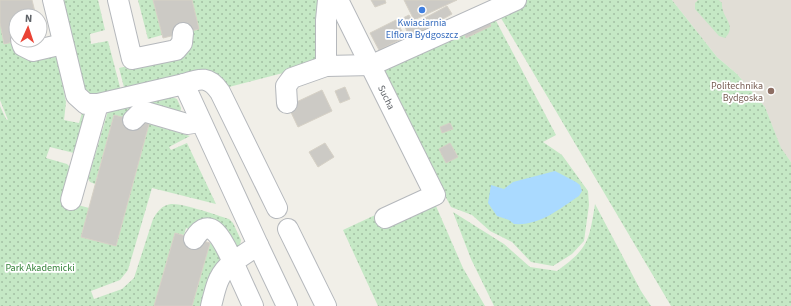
<svg xmlns="http://www.w3.org/2000/svg" width="791" height="306" viewBox="0 0 791 306" font-family="'Source Sans 3',sans-serif">
<style>
.education{fill:#e1ded6}
.green{fill:url(#green-dots)}
.water{fill:#aadaff}
.building{fill:#cccac5;stroke:#d6d1c6}
.lines{fill:none;stroke-linecap:round;stroke-linejoin:round}
.minor-casing{stroke:#b5b8bc;stroke-width:22}
.minor{stroke:#fff;stroke-width:20}
.shop-dot{fill:#3f7fe0;stroke:#fff;stroke-width:1.5}
.education-dot{fill:#8d6e63;stroke:#fff;stroke-width:1.5}
.labels{text-anchor:middle;stroke-width:3.5;stroke-linejoin:round;paint-order:stroke}
.shop-label{font-size:10px;fill:#366cbe;stroke:#fff}
.education-label{font-size:10px;fill:#785e54;stroke:#fff;text-anchor:end}
.street-label{font-size:10px;fill:#5f6368;stroke:#fff}
.park-label{font-size:10px;fill:#348238;stroke:#fff}
</style>
<defs>
<pattern id="green-dots" width="8" height="8" patternUnits="userSpaceOnUse"><rect width="8" height="8" fill="#c5e8c5"/><path d="M2 2h.1M6 6h.1" fill="none" stroke="#a3c0a4" stroke-width="1.8" stroke-linecap="round"/></pattern>
</defs>
<rect width="100%" height="100%" fill="#f1efe8"/>
<path class="education" d="M672,0H791V162L781,149L765,107L737,74L717,57Z"/>
<g class="green">
<path d="M61,0H98L105,30L90,34L91,44L108,41L121,91L94,99L83,94Z"/>
<path d="M138,0H153L162,35L148,39Z"/>
<path d="M192,0H326L321,52L310,66L225,88L125,91L119,68L177,55Z"/>
<path d="M527,0H672L717,57L737,74L765,107L781,148L791,162V306H671L498,13Z"/>
<path d="M698,0H719L722,3C721,18 738,25 725,38L719,36L695,9V3Z"/>
<path d="M493,15L556,135L543,142L562,155L588,191L589,205L584,241L572,254L553,266L531,262L512,242L490,231L472,215L451,207L376,66Z"/>
<path d="M0,23L4,44L17,41L56,53L66,102L64,120L79,123L82,113L89,114L74,153L50,147L46,158L67,164L72,169L78,205L89,208L81,237L116,246L149,124L190,136L169,147L171,150L187,143L216,204L152,188L128,270L120,280L91,291L94,299L122,289L134,278L153,219C157,212 162,205 171,204C183,203 216,215 229,219L233,223L241,240L240,245L234,248L186,228L184,235L175,233L154,306H0V106L6,119L8,120L0,100Z"/>
<path d="M169,96L177,99L181,108L180,115L127,119L114,115L95,184L90,182L88,179L108,111Z"/>
<path d="M429,190L463,268L485,306H378L343,230Z"/>
<path d="M595,204L641,291L651,306H494L471,259L453,212L504,244L530,267L557,271C589,248 589,241 595,204Z"/>
<path d="M210,243L215,244L221,263L206,306H192Z"/>
</g>
<path class="water" d="M555,171L576,182L580,185L582,191L579,196C559,209 540,226 514,224L509,220L497,216L488,203L491,185L504,189L513,182Z"/>
<g class="building">
<path d="M0,0H32L36,16H16V40H22L4,44L0,23Z"/>
<path d="M153,0H192L199,29L163,38Z"/>
<path d="M371,0H385L386,3L375,7Z"/>
<path d="M404,0H457L414,20Z"/>
<path d="M447,6L452,14L410,37L401,19L409,15L414,24Z"/>
<path d="M488,19L491,26L466,38L464,31Z"/>
<path d="M396,20L405,37L379,50L370,33Z"/>
<path d="M345,87L350,99L340,103L335,91Z"/>
<path d="M322,90L332,111L298,127L288,106Z"/>
<path d="M114,115L149,124L116,246L81,237Z"/>
<path d="M450,123L453,129L442,133L440,127Z"/>
<path d="M325,143L334,157L318,167L309,152Z"/>
<path d="M450,143L458,157L446,163L439,149Z"/>
<path d="M175,233L210,243L192,306H154Z"/>
</g>
<g class="lines">
<g class="minor-casing">
<g id="minor">
<path d="M53,0L76,95L86,104H98L184,84L258,245L233,262L253,306"/>
<path d="M118,0L132,59L176,50L182,43L183,33"/>
<path d="M338,0L435,195L385,218"/>
<path d="M21,40L23,46L33,51L63,44"/>
<path d="M326,66V20L328,0"/>
<path d="M184,84C201,78 209,76 220,92L277,208"/>
<path d="M287,103L286,86L292,78L326,66L372,65L516,0"/>
<path d="M133,120L140,113L146,112L187,124L200,122"/>
<path d="M71,200L98,104"/>
<path d="M288,229L326,306"/>
<path d="M194,239C212,210 226,248 233,262C217,275 216,287 211,306"/>
<path d="M258,245L287,306"/>
</g>
</g>
<use href="#minor" class="minor"/>
</g>
<circle class="shop-dot" cx="422" cy="10" r="4"/>
<circle class="education-dot" cx="771" cy="91" r="4"/>
<g class="labels">
<g class="shop-label">
<text x="422" y="26">Kwiaciarnia<tspan x="422" dy="12">Elflora Bydgoszcz</tspan></text>
</g>
<g class="education-label">
<text x="763" y="89">Politechnika<tspan x="763" dy="12">Bydgoska</tspan></text>
</g>
<g class="street-label">
<text transform="translate(387 97) rotate(64)" y="4">Sucha</text>
</g>
<g class="park-label">
<text x="40" y="271">Park Akademicki</text>
</g>
</g>
<g transform="translate(28 28) rotate(3)"><circle r="19" fill="#ffffff" stroke="#bfc1c3"/>
<path d="M0-3L7 15L0 10L-7 15Z" fill="#ea4335"/>
<text y="-6" font-size="11" font-weight="bold" text-anchor="middle" fill="#5f6368">N</text>
</g>
</svg>
